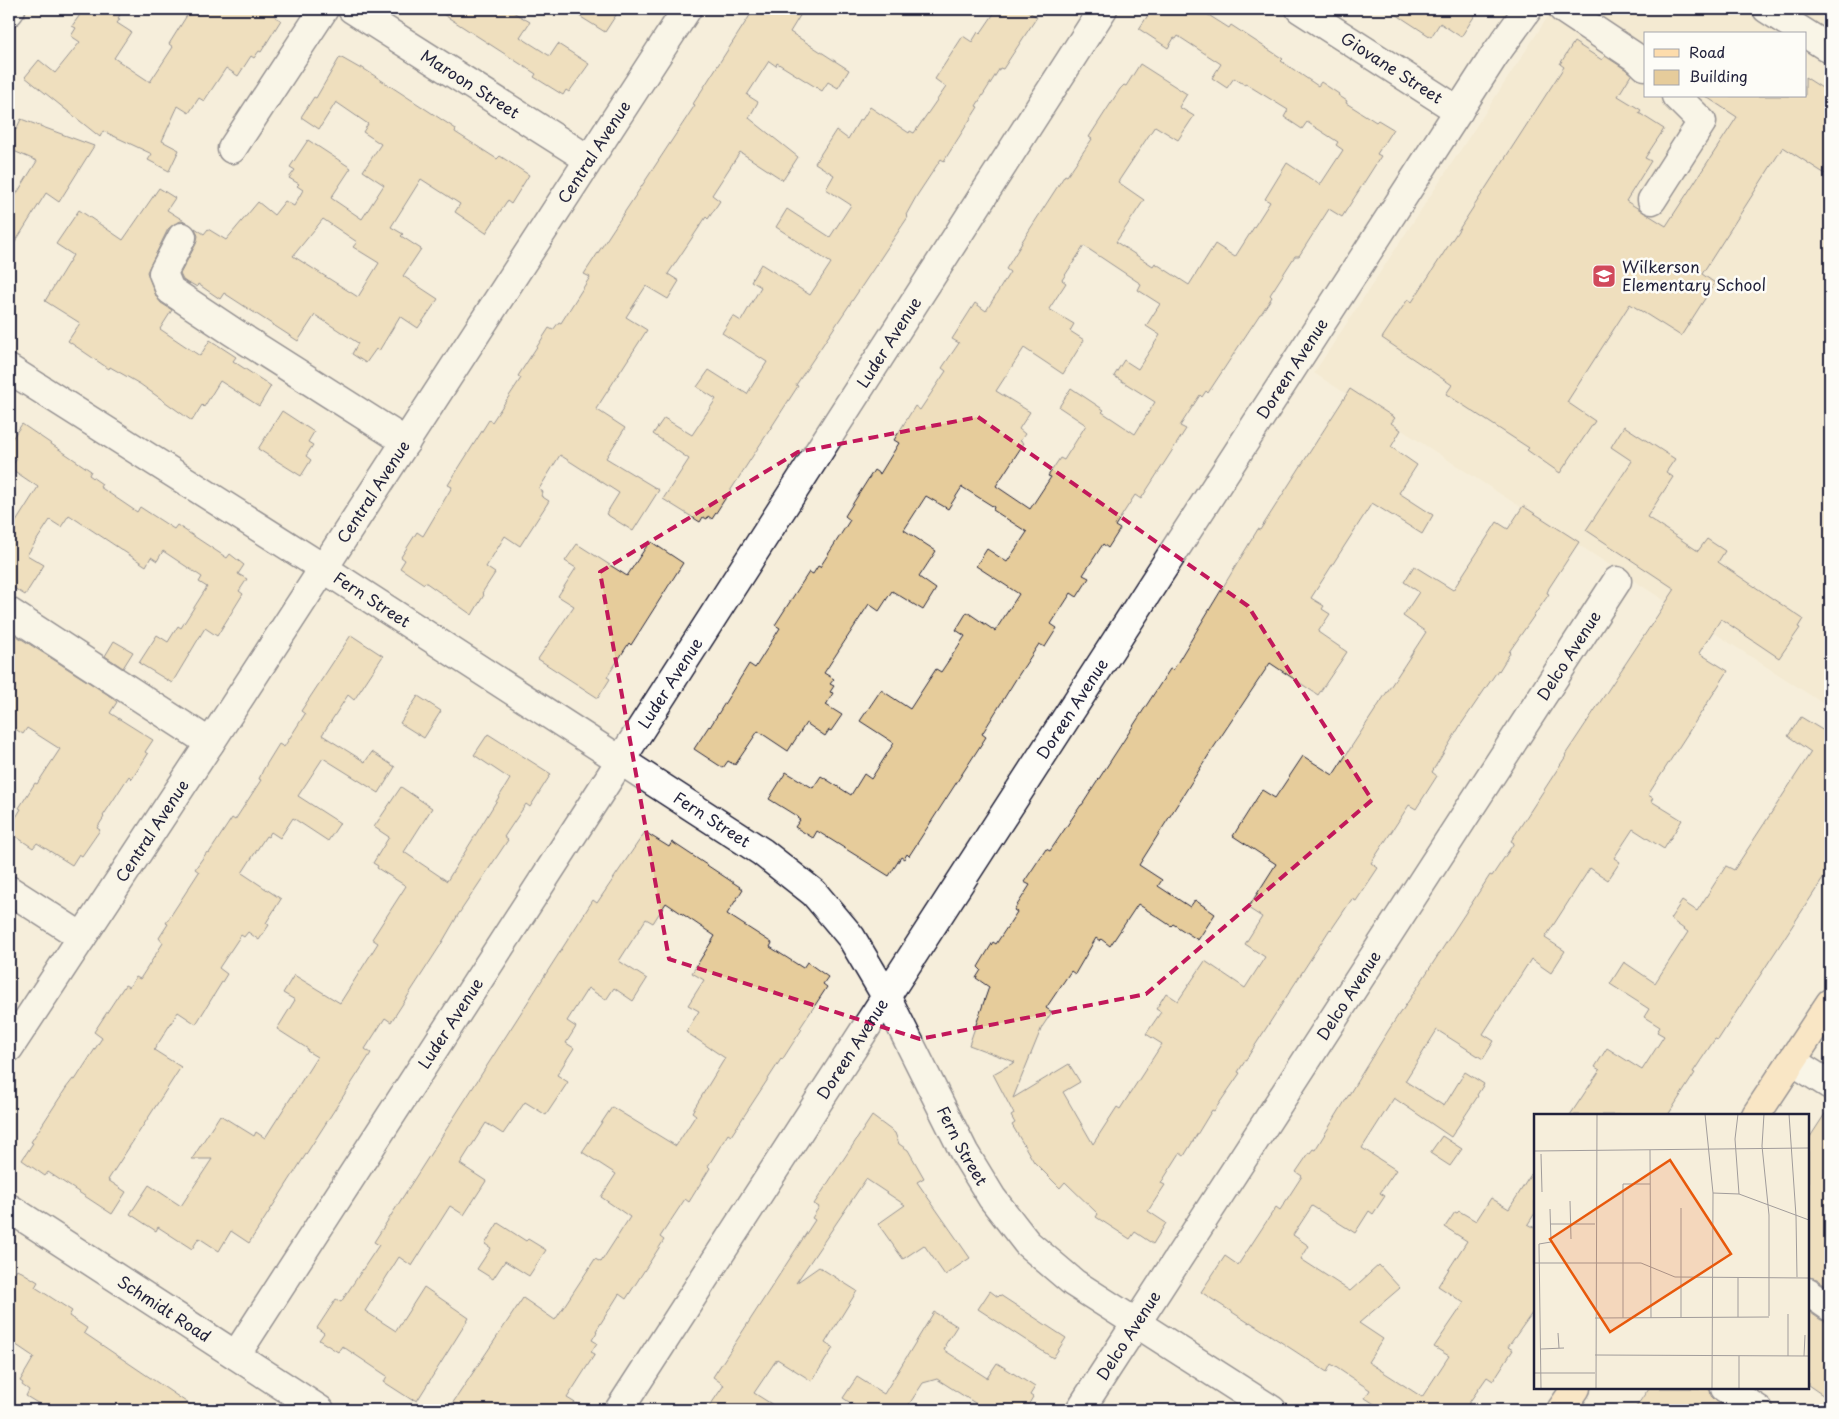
<svg xmlns="http://www.w3.org/2000/svg" width="1839" height="1419" viewBox="0 0 1839 1419" font-family="'Playpen Sans',sans-serif">
<style>
.built{fill:#f1e4c8;fill-rule:evenodd}
.building{fill:#e6cc9b;stroke:#22223b;fill-rule:evenodd}
.lines{fill:none;stroke-linecap:round;stroke-linejoin:round}
.minor-casing{stroke:#22223b;stroke-width:31}
.major-casing{stroke:#22223b;stroke-width:31}
.minor{stroke:#fdfcf7;stroke-width:28}
.major{stroke:#fddcac;stroke-width:28}
.marked{fill:none;stroke:#c2185b;stroke-width:4;stroke-dasharray:10 6;stroke-linejoin:round}
.labels{text-anchor:middle;stroke-width:5;stroke-linejoin:round;paint-order:stroke}
.street-label{font-size:16px;fill:#22223b;stroke:#fdfcf7}
.poi-label{font-size:16px;fill:#22223b;stroke:#fdfcf7;text-anchor:start}
.inset-road{fill:none;stroke:#a19c9b;stroke-width:1}
.view{fill:#e8590c;fill-opacity:0.15;stroke:#e8590c;stroke-width:2.5}
.inset-edge{fill:none;stroke:#22223b;stroke-width:2.5}
</style>
<rect width="100%" height="100%" fill="#f6eedb"/>
<filter id="ink" filterUnits="userSpaceOnUse"><feTurbulence type="fractalNoise" baseFrequency=".02" numOctaves="2"/><feDisplacementMap in="SourceGraphic" scale="10" xChannelSelector="R" yChannelSelector="G"/><feConvolveMatrix kernelMatrix="1 2 1 2 8 2 1 2 1" color-interpolation-filters="sRGB"/></filter>
<g filter="url(#ink)">
<path class="built" d="M1553,9H1830V708L1314,373ZM1645,34H1805V96H1645Z"/>
<g class="building">
<path d="M84,9H124L118,18L120,19L117,23L131,32L114,58L150,82L173,47L169,44L191,9H281L275,17L281,20L261,52L259,51L254,58L251,56L238,76L226,68L204,101L199,98L189,113L178,106L162,141L179,150L169,171L148,160L152,154L103,131L100,137L25,77L39,60L55,73L80,42L71,36L76,28L72,26Z"/>
<path d="M435,9H508L530,22L520,37L550,56L558,44L589,64L569,92L566,90L563,95L534,77L536,74Z"/>
<path d="M568,9H620L605,32Z"/>
<path d="M754,9H804L790,32L849,70L838,88L828,82L822,91L777,63L776,66L769,61L747,95L758,102L749,118L798,157L783,180L740,152L712,195L720,201L708,219L706,217L668,274L679,281L668,299L646,286L626,317L647,330L596,409L625,428L606,458L659,490L633,531L606,514L619,493L560,455L539,489L543,492L541,496L549,501L520,546L505,536L486,567L495,573L482,593L484,595L472,615L425,582L424,584L400,568L405,560L401,557L417,532L423,536L452,487L448,485L489,420L492,422L521,378L518,376L549,328L553,330L559,322L561,323L590,277L584,274L695,105L693,104Z"/>
<path d="M997,9H1024L1037,17L1003,69L1000,68L976,106L978,107L944,161L941,159L916,197L906,215L908,217L796,385L798,386L712,519L708,516L707,519L703,517L700,522L663,499L689,459L653,434L664,418L692,435L716,399L697,387L709,370L747,394L767,362L722,333L733,316L741,321L761,287L751,281L761,264L810,295L831,263L776,227L787,209L830,237L851,205L826,189L834,175L815,163L836,130L848,139L860,119L862,120L870,107L909,133L910,131L914,133L946,87L935,79L963,36L972,42L978,32L980,34Z"/>
<path d="M1152,9H1199L1229,28L1231,25L1283,59L1281,61L1318,86L1321,82L1339,94L1338,95L1347,101L1346,103L1376,122L1378,120L1393,129L1377,154L1381,156L1342,217L1329,209L1299,256H1295L1270,295L1272,297L1261,314H1260L1208,393L1206,391L1202,397L1200,395L1180,426L1186,429L1141,499L1135,495L1115,526L1120,529L1108,548L1103,544L1083,575L1089,578L1077,597L1071,593L1051,624L1057,628L1045,647L1039,644L1016,679L982,734L986,737L909,856L907,854L904,859L901,857L889,876L817,831L813,838L795,827L800,820L797,818L798,817L769,799L786,772L813,788L821,776L851,795L864,774L871,779L894,743L860,721L881,690L910,709L936,669L941,672L965,636L956,630L967,612L995,631L1019,594L976,566L987,549L1007,562L1027,532L993,510L994,507L962,487L948,509L926,496L904,530L936,551L919,577L936,589L923,610L892,591L879,611L869,604L824,673L834,679L830,684L834,686L830,692L833,693L826,705L842,715L831,731L829,730L825,736L806,723L788,751L758,731L735,765L728,761L723,768L694,749L709,726L710,727L749,664L755,668L780,628L775,625L809,572L813,574L818,566L820,567L850,520L845,516L874,470L880,474L899,443L894,440L915,406L920,410L946,371L942,368L959,343L952,339L975,303L986,311L1010,272L1006,269L1022,243H1021L1065,175L1067,176L1092,139L1089,137L1120,89L1124,85L1126,86L1140,64L1187,94L1179,107L1194,116L1178,140L1155,126L1118,182L1144,200L1116,242L1153,266L1155,263L1189,285L1215,244L1235,257L1270,202L1265,199L1287,163L1320,185L1343,150L1336,145L1338,142L1307,122L1302,129L1284,117L1288,110L1246,84L1245,85L1234,78L1227,88L1212,78L1221,64L1178,36L1176,39L1174,38L1168,48L1139,29ZM1084,246L1141,284L1138,290L1160,304L1146,326L1160,335L1138,369L1124,360L1114,376L1155,402L1135,434L1102,412L1104,410L1071,388L1059,407L1086,425L1064,460L1060,458L1048,476L1051,477L1030,509L996,486L1024,443L1020,441L1025,434L1019,429L1030,412L996,391L1024,348L1063,374L1084,340L1070,331L1074,324L1049,309L1066,283L1062,280Z"/>
<path d="M1388,9H1479L1461,37L1440,23L1431,37Z"/>
<path d="M1574,42L1602,60L1605,56L1628,71L1631,75L1618,96L1641,110L1639,113L1664,129L1645,158L1651,161L1626,201L1666,226L1737,117L1705,96H1805V77L1830,93V177L1783,147L1702,274L1715,283L1681,336L1630,304L1567,402L1595,421L1560,473L1527,450L1529,448L1446,394L1452,385L1382,338L1408,299L1412,302L1564,67L1560,64Z"/>
<path d="M340,57L361,69V67L450,125L456,129L455,132L497,159L500,156L529,175L511,204L507,201L486,233L455,212L460,204L421,179L391,227L403,234L401,236L421,249L403,276L438,299L418,328L400,316L379,351L376,349L366,363L352,354L358,343L315,315L298,341L224,293L220,299L198,284L197,287L190,283L189,284L183,280L180,274L196,244L198,236L195,228L204,234L208,229L226,240L258,202L274,215L285,201L294,206L303,190L297,186L299,184L289,178L295,170L290,167L308,140L351,168L331,198L362,219L384,185L363,171L381,144L363,132L368,124L336,102L319,129L301,117L314,97L316,98ZM323,219L357,242L353,247L379,263L358,297L293,256Z"/>
<path d="M21,119L94,146L59,202L46,193L9,252V206L37,161L9,149V126L16,130Z"/>
<path d="M159,188L175,198L167,210L186,222L181,221L174,224L168,229L147,272L156,296L161,303L172,310L160,329L200,356L210,340L236,357L233,361L271,386L259,406L220,381L204,407L202,405L192,421L140,384L110,367L109,369L68,341L80,323L45,301L73,255L56,244L79,210L123,240Z"/>
<path d="M1350,389L1395,418L1391,423L1401,430L1391,447L1417,465L1399,493L1433,515L1422,534L1372,503L1311,598L1324,606L1322,609L1330,614L1318,632L1347,652L1318,695L1270,663L1210,753L1139,865L1162,880L1158,886L1190,907L1195,900L1215,914L1198,940L1173,924L1171,926L1138,904L1110,946L1101,939L1100,941L1096,938L1075,974L1071,971L1046,1008L1052,1012L1042,1027L1013,1098L1069,1064L1080,1082L1063,1092L1093,1144L1117,1107L1120,1109L1162,1044L1146,1034L1161,1012L1156,1009L1166,993L1178,1001L1205,961L1245,988L1265,957L1245,944L1262,917L1248,908L1276,864L1233,836L1262,790L1275,798L1303,756L1333,775L1426,632L1403,616L1419,592L1404,582L1414,566L1453,590L1497,522L1508,529L1523,506L1579,542L1549,588L1547,593L1549,594L1509,652L1510,653L1499,671L1498,670L1460,726L1432,772L1437,776L1416,809L1409,805L1371,863L1378,868L1356,901L1352,899L1331,930L1330,929L1238,1072L1240,1073L1214,1111L1212,1110L1184,1156L1180,1153L1161,1183L1165,1185L1148,1211L1166,1223L1153,1244L1135,1232L1130,1239L1096,1217L1098,1214L1065,1182L1060,1188L1034,1162L1012,1125L1015,1123L1011,1116L1014,1114L993,1074L1015,1062L969,1045L989,987L976,978L981,970L978,967L993,942L996,944L1017,912L1014,910L1030,885L1024,882L1046,849L1050,851L1081,805H1082L1170,669L1173,670L1258,529L1260,530Z"/>
<path d="M282,411L314,432L308,442L313,445L306,456L311,460L301,476L258,449Z"/>
<path d="M22,424L91,471L89,475L102,484L100,487L137,512L140,507L174,529L177,525L227,558L230,554L244,565L238,574L247,579L239,591L243,594L217,636L205,628L172,683L139,663L157,635L168,642L178,626L181,628L207,587L199,582L202,577L163,551L157,561L151,557L146,566L69,515L61,527L50,520L27,555L44,565L25,595L9,585V533L38,487L10,468L17,459L9,454V443Z"/>
<path d="M1624,426L1675,459L1666,472L1673,477L1647,517L1698,551L1707,539L1725,551L1718,562L1803,619L1798,627L1800,628L1779,658L1721,619L1699,653L1728,671L1648,795L1653,798L1651,801L1682,820L1664,849L1633,829L1614,858L1620,862L1608,880L1590,868L1545,938L1565,951L1551,973L1531,959L1483,1034L1494,1041L1483,1059L1437,1030L1405,1081L1444,1106L1465,1072L1484,1084L1477,1095L1478,1096L1451,1137L1394,1098L1362,1148L1396,1170L1380,1193L1385,1196L1373,1214L1369,1211L1355,1233L1312,1206L1293,1235L1309,1246L1301,1259L1350,1291L1379,1265L1400,1288L1359,1323L1383,1339L1368,1362L1422,1397L1449,1356L1434,1347L1464,1303L1438,1286L1467,1241L1445,1227L1455,1212L1457,1213L1459,1211L1476,1221L1491,1198L1509,1209L1535,1168V1213L1528,1224L1535,1228V1309L1508,1347L1513,1350L1493,1381L1487,1377L1464,1410H1384L1365,1398L1370,1390L1331,1364L1327,1372L1250,1322L1249,1323L1201,1292L1225,1256L1238,1265L1276,1207L1280,1210L1302,1176L1296,1172L1309,1153H1310L1313,1149L1315,1150L1388,1031L1401,1011H1402L1490,875L1492,876L1514,843L1511,841L1566,756L1565,755L1675,589L1586,530L1632,461L1611,447Z"/>
<path d="M650,541L683,563L631,645L629,643L607,677L610,679L598,698L538,659L574,606L558,596L576,568L565,561L577,544L627,576Z"/>
<path d="M9,631L107,694L117,702L110,713L153,740L145,752L148,754L132,779L129,776L103,816L104,817L97,828L100,830L82,856L79,854L72,865L37,843L33,848L9,832V829L21,809L19,808L35,783L37,784L60,749L27,728L23,734L9,725Z"/>
<path d="M351,635L383,656L354,700L348,695L322,735L365,762L372,752L395,767L379,793L323,758L298,796L340,823L328,841L293,818L280,838L271,832L268,837L266,836L242,873L281,899L266,923L269,925L259,940L248,932L244,937L241,935L219,968L227,974L196,1024L178,1012L154,1050L181,1067L108,1180L126,1192L112,1214L48,1172L45,1176L22,1160L33,1143L31,1142L66,1088L73,1079L75,1080L102,1038L94,1032L125,985L129,987L136,977L140,979L163,943L159,938L168,924L166,923L199,872L195,869L207,852L209,853L232,818L235,820L261,780L259,779L263,770L279,744L284,747L305,714L301,711Z"/>
<path d="M114,641L133,652L123,668L105,656Z"/>
<path d="M418,696L441,711L424,738L400,723Z"/>
<path d="M1801,717L1824,731L1830,721V868L1718,1040L1715,1039L1693,1072L1695,1073L1668,1115H1570L1600,1070L1595,1067L1607,1048L1642,1070L1664,1036L1657,1032L1660,1027L1644,1017L1649,1009L1610,984L1624,962L1655,983L1688,932L1670,919L1682,901L1697,911L1726,866L1734,870L1811,752L1788,736Z"/>
<path d="M488,734L551,774L530,807L526,804L504,837L508,840L458,915L440,946L391,1022L385,1018L365,1049L371,1053L249,1243L231,1231L219,1251L199,1238L192,1249L158,1227L156,1231L130,1214L149,1185L181,1206L212,1159H192L220,1115L254,1136L256,1132L265,1138L317,1057L307,1051L308,1049L277,1029L295,1000L283,993L294,975L340,1003L378,943L372,939L406,886L377,868L378,866L373,863L389,837L374,827L401,787L432,808L404,852L447,881L510,779L474,755Z"/>
<path d="M645,832L669,847L672,842L743,889L727,914L772,943L770,947L803,968L807,962L828,977L823,984L827,987L800,1028L802,1029L782,1060L781,1059L731,1136L728,1134L708,1166L710,1168L689,1202L685,1199L660,1237L664,1240L626,1299L619,1294L596,1331L597,1332L592,1340L597,1343L591,1352L595,1354L567,1398L587,1410H448L523,1298L555,1320L595,1259L601,1262L630,1217L601,1197L616,1174L582,1152L612,1107L676,1146L696,1115L692,1112L725,1058L686,1032L699,1011L688,1005L704,980L692,973L715,936L666,903L653,923L646,919L619,961L647,979L633,1001L614,988L606,1000L588,988L567,1021L576,1027L566,1043L574,1048L557,1075L568,1082L546,1115L525,1102L503,1134L486,1123L460,1164L486,1181L464,1215L450,1206L412,1266L399,1257L365,1311L396,1331L424,1287L469,1318L417,1401L413,1399L412,1400L384,1382L387,1376L342,1346L338,1352L319,1340L324,1333L317,1328L336,1299L341,1302L379,1245L374,1242L581,919L593,900L597,903Z"/>
<path d="M1830,1106V1288L1817,1279L1808,1277V1140Z"/>
<path d="M872,1116L895,1133L899,1144L908,1150L924,1178L917,1182L970,1258L945,1275L924,1245L903,1259L878,1224L905,1205L866,1179L796,1283L819,1267L857,1291L825,1343L833,1348L812,1381L777,1359L754,1393L781,1410H707L724,1385L713,1377L815,1220L812,1218L819,1207L814,1204Z"/>
<path d="M1442,1136L1462,1149L1450,1166L1430,1153Z"/>
<path d="M498,1223L526,1241L528,1239L546,1250L529,1276L505,1261L493,1279L477,1269L491,1248L485,1244Z"/>
<path d="M17,1269L38,1282L35,1287L72,1311L69,1316L87,1328L84,1333L198,1410H49L26,1396L29,1390L22,1385L23,1383L20,1381L34,1357L9,1340V1282Z"/>
<path d="M990,1291L998,1297L1000,1295L1066,1338L1053,1358L978,1309Z"/>
<path d="M1808,1311L1821,1320L1830,1322V1400L1808,1385Z"/>
<path d="M934,1312L957,1326L945,1345L946,1346L944,1350L987,1378L997,1363L1035,1387L1030,1395L1033,1397L1025,1410H986L937,1379L923,1383L906,1409L909,1410H861L843,1398L857,1377L884,1394Z"/>
<path d="M1649,1388H1707L1710,1390L1711,1396L1716,1401L1731,1410H1634Z"/>
</g>
<g class="lines">
<g class="minor-casing">
<g id="minor">
<path id="s1" d="M352,9L588,159"/>
<path id="s2" d="M1300,9L1459,111"/>
<path d="M1563,9L1638,59L1645,66"/>
<path d="M1767,9L1830,49"/>
<path d="M9,12L11,9"/>
<path d="M232,149L324,9"/>
<path d="M1652,200L1702,122L1676,96"/>
<path d="M182,237L163,273L170,290L233,332L406,442"/>
<path id="s3" d="M9,369L323,568L762,852L814,893L851,937L887,998L964,1152L992,1198L1027,1243L1074,1283L1272,1410"/>
<path d="M9,612L210,743"/>
<path d="M9,890L82,937"/>
<path id="s4" d="M9,1048L210,743L687,9"/>
<path d="M1792,1061L1830,1085"/>
<path id="s5" d="M9,1208L320,1410"/>
<path d="M1808,1292L1830,1307"/>
<path id="s6" d="M236,1355L606,783L1103,9"/>
<path d="M1725,1388L1759,1410"/>
<path id="s7" d="M619,1410L1494,56L1528,9"/>
<path id="s8" d="M1080,1410L1617,581"/>
</g>
</g>
<g class="major-casing">
<g id="major">
<path d="M1756,1115L1830,1003"/>
<path d="M1561,1410L1576,1388"/>
</g>
</g>
<use href="#minor" class="minor"/>
<use href="#major" class="major"/>
</g>
</g>
<path d="M0 0H1839V1419H0ZM978,417L1248,606L1372,800L1146,994L920,1039L669,959L600,572L798,452Z" fill="#f6eedb" fill-opacity=".55" fill-rule="evenodd"/>
<path class="marked" d="M978,417L1248,606L1372,800L1146,994L920,1039L669,959L600,572L798,452Z"/>
<defs>
<g id="school-square" transform="scale(1.25)"><rect x="-9" y="-9" width="18" height="18" rx="4" fill="#d1495b" stroke="#fdfcf7"/><path d="M0-5L7-2L0 1L-7-2ZM-4 1L0 2.5L4 1V4Q0 6-4 4Z" fill="#fff"/></g>
</defs>
<g fill-rule="evenodd">
<use href="#school-square" x="1604" y="276"/>
</g>
<g class="labels">
<g class="street-label">
<text dy="6" stroke="none"><textPath href="#s2" startOffset="109">Giovane Street</textPath></text>
<text dy="6" stroke="none"><textPath href="#s1" startOffset="140">Maroon Street</textPath></text>
<text dy="6" stroke="none"><textPath href="#s4" startOffset="1070">Central Avenue</textPath></text>
<text dy="6" stroke="none"><textPath href="#s6" startOffset="1205">Luder Avenue</textPath></text>
<text dy="6" stroke="none"><textPath href="#s7" startOffset="1240">Doreen Avenue</textPath></text>
<text dy="6" stroke="none"><textPath href="#s4" startOffset="665">Central Avenue</textPath></text>
<text dy="6" stroke="none"><textPath href="#s3" startOffset="430">Fern Street</textPath></text>
<text dy="6" stroke="none"><textPath href="#s8" startOffset="899">Delco Avenue</textPath></text>
<text dy="6" stroke="none"><textPath href="#s6" startOffset="800">Luder Avenue</textPath></text>
<text dy="6" stroke="none"><textPath href="#s7" startOffset="835">Doreen Avenue</textPath></text>
<text dy="6" stroke="none"><textPath href="#s3" startOffset="835">Fern Street</textPath></text>
<text dy="6" stroke="none"><textPath href="#s4" startOffset="260">Central Avenue</textPath></text>
<text dy="6" stroke="none"><textPath href="#s8" startOffset="494">Delco Avenue</textPath></text>
<text dy="6" stroke="none"><textPath href="#s6" startOffset="395">Luder Avenue</textPath></text>
<text dy="6" stroke="none"><textPath href="#s7" startOffset="430">Doreen Avenue</textPath></text>
<text dy="6" stroke="none"><textPath href="#s3" startOffset="1255">Fern Street</textPath></text>
<text dy="6" stroke="none"><textPath href="#s5" startOffset="185">Schmidt Road</textPath></text>
<text dy="6" stroke="none"><textPath href="#s8" startOffset="89">Delco Avenue</textPath></text>
</g>
<g class="poi-label">
<text x="1622" y="273">Wilkerson<tspan x="1622" dy="18">Elementary School</tspan></text>
</g>
</g>
<g transform="translate(1534 1114)">
<rect width="275" height="275" fill="#f6eedb"/>
<path class="inset-road" d="M31,0H55M171,0L179,79L178,275M204,0L201,25L205,80M230,0L228,32L235,101V202M255,0L262,102L263,163M116,36L117,204M0,37L275,34M7,40L8,78M179,79L205,80L275,106M36,87L37,125M147,94V204M16,110H61M0,149H107L141,163L275,164M204,186V163M204,186V203M61,204L235,203M89,204V70H116M24,219L25,234M7,235L30,234M61,241L275,242M254,242V200M270,242L271,221M0,259H61M7,275L5,130L17,128L16,95M62,275L63,0M205,275V242"/>
<path class="view" d="M136,46L197,140L76,218L16,125Z"/>
<rect width="275" height="275" class="inset-edge"/>
</g>
<rect width="1839" height="1419" fill="none" stroke="#fdfcf7" stroke-width="30"/>
<rect x="15" y="15" width="1809" height="1389" fill="none" stroke="#22223b" stroke-width="2" filter="url(#ink)"/>
<rect x="1644" y="32" width="162" height="65" fill="#fdfcf7" stroke="#a5a5ac"/>
<rect x="1654" y="49" width="25" height="8" fill="#fddcac" stroke="#a5a5ac"/>
<text x="1689" y="58" font-size="15" fill="#22223b">Road</text>
<rect x="1654" y="70" width="25" height="15" fill="#e6cc9b" stroke="#a5a5ac"/>
<text x="1689" y="82" font-size="15" fill="#22223b">Building</text>
</svg>
